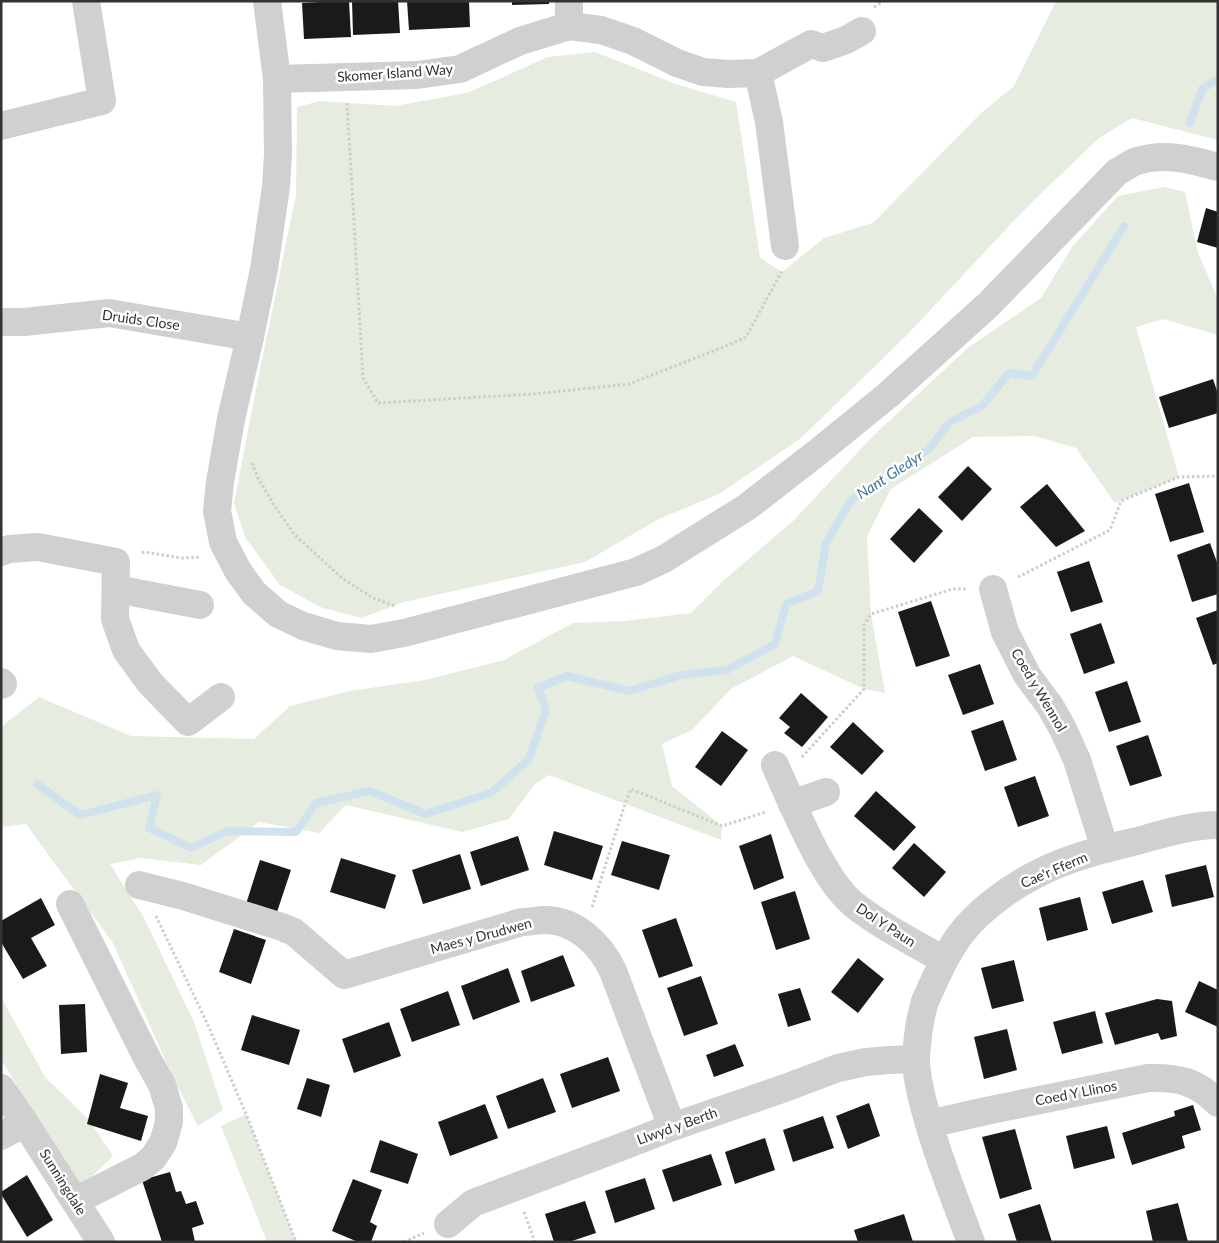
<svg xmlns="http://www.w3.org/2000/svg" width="1219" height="1243" viewBox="0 0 1219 1243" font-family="Lato,sans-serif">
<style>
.green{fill:#e6ecdf}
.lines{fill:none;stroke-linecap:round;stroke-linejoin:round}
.stream{stroke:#cfe2ee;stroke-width:8}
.building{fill:#1a1a1a}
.path{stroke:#cdcdcd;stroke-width:3;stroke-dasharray:2.5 2.5;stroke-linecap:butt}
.minor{stroke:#d0d0d0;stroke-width:28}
.labels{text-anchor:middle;stroke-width:5;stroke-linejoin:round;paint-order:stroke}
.street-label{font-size:14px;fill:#333;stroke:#fff}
.water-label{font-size:15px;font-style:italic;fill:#3f7597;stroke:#fff}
</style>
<rect width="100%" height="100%" fill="#fff"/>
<g class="green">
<path d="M1056,1H1218V140L1132,118L1099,138L1027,207L904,338L801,438L719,494L659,519L585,562L404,602L361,618L320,607L280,585L245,537L234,503L257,384L296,195L297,107L320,101L395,106L467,93L548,57L595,52L676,84L736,102L760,258L782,272L824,238L873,223L980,114L1014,86Z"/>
<path d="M1164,187L1185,192L1198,253L1218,299V335L1163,319L1136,327L1179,477L1115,503L1076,448L1035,436L973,437L891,489L867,536L871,614L885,693L864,689L793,656L731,689L692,730L662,744L672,786L722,826L721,840L549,775L535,784L509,819L462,832L346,805L319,833L259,822L201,865L141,858L110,864L144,918L194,1022L223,1110L198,1126L176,1084L113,943L26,824L1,827V727L39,697L131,736L254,739L290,706L350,691L425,680L504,660L573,623L625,621L691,613L723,581L793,521L874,435L969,347L1041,298L1072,247L1118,196Z"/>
<path d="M1,997L45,1077L89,1120L113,1156L79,1189L1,1059Z"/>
<path d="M246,1114L296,1242H267L221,1126Z"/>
</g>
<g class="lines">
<g class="stream">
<path d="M1190,123L1202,89L1218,79"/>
<path d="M37,784L80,815L157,795L149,828L191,848L227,831L296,832L316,803L370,791L425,814L491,793L529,759L546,710L538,688L567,676L629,691L681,675L727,670L775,644L786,604L818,591L826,543L851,500L929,449L950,422L982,406L1009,373L1032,376L1124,226"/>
</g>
</g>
<g class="building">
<path d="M338,1H349L351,37L304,39L302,3Z"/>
<path d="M352,1H398L400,33L353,35Z"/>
<path d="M407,1H469L470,27L409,30Z"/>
<path d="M512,1H549V4L512,5Z"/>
<path d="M1206,208L1218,212V248L1197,242Z"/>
<path d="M1213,379L1218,394V413L1169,428L1159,397Z"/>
<path d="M968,466L992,489L962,521L938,497Z"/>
<path d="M1189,483L1204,532L1170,542L1155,494Z"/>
<path d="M1047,484L1085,531L1056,547L1020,507Z"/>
<path d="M919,508L943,531L914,563L890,539Z"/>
<path d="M1210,543L1218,565V594L1192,602L1177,555Z"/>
<path d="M1089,561L1103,602L1071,612L1057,572Z"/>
<path d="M931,601L950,656L916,667L898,612Z"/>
<path d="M1218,610V663L1213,665L1196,618Z"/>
<path d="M1101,623L1115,663L1084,674L1070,634Z"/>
<path d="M980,664L994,704L963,715L948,675Z"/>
<path d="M1127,681L1141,722L1109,732L1095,692Z"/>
<path d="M801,693L828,717L802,747L784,733L790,727L779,718Z"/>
<path d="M1003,720L1017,760L985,771L971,731Z"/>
<path d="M853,722L884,751L862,775L830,747Z"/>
<path d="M722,731L748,750L721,786L695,767Z"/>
<path d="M1148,735L1162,776L1130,786L1116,746Z"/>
<path d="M1035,776L1049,816L1018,827L1004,787Z"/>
<path d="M876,791L916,827L894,851L854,816Z"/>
<path d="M554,831L603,846L592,880L544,865Z"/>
<path d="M771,834L784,878L754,890L739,846Z"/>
<path d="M518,836L529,870L481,886L470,852Z"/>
<path d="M622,841L670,855L659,890L611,875Z"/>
<path d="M914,843L946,872L924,897L892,868Z"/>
<path d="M460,854L471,889L423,904L412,870Z"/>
<path d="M341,858L396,875L385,909L330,892Z"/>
<path d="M260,860L291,870L277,912L246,904Z"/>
<path d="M1206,865L1214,897L1172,907L1165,875Z"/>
<path d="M1143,880L1153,912L1112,924L1102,892Z"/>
<path d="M795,891L810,939L776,950L761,902Z"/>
<path d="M1080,897L1088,930L1047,941L1039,908Z"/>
<path d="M41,898L55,925L31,938L47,966L23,979L1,942V921Z"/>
<path d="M676,918L693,966L659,978L642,930Z"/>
<path d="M234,929L266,940L251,984L219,972Z"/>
<path d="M563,955L575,986L531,1002L521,971Z"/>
<path d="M858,958L884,979L858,1013L831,992Z"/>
<path d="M1014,960L1024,1001L992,1009L981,968Z"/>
<path d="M508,968L520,1002L473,1020L461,986Z"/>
<path d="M701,976L718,1024L684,1036L667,988Z"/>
<path d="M1199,981L1218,990V1027L1185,1012Z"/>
<path d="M800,988L811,1020L788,1027L778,994Z"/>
<path d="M448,991L460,1025L412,1042L400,1009Z"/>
<path d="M1157,999L1172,1001L1177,1036L1161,1040L1158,1033L1115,1045L1105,1013Z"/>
<path d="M85,1004L87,1052L61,1054L59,1005Z"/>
<path d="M1095,1011L1103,1043L1062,1054L1053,1022Z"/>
<path d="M252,1015L300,1030L289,1065L241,1050Z"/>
<path d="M389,1022L401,1056L354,1073L342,1039Z"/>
<path d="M1007,1029L1017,1070L984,1079L974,1037Z"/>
<path d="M735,1044L744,1066L714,1077L706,1055Z"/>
<path d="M608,1057L620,1091L572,1108L560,1074Z"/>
<path d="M100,1074L128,1083L120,1108L148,1116L141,1141L87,1124Z"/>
<path d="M307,1078L330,1085L321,1117L297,1109Z"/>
<path d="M543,1078L556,1112L508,1129L496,1096Z"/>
<path d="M869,1103L880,1136L848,1149L836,1116Z"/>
<path d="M485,1104L498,1138L450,1156L438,1122Z"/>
<path d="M1193,1105L1201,1130L1182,1136L1185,1148L1132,1165L1122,1133L1175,1116L1174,1111Z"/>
<path d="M823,1116L834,1148L793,1162L783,1130Z"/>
<path d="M1107,1126L1115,1158L1074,1169L1066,1136Z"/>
<path d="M1015,1129L1032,1189L1000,1199L982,1137Z"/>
<path d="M765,1138L775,1170L735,1184L725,1152Z"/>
<path d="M380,1140L418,1154L408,1184L370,1172Z"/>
<path d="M711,1154L722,1185L673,1202L662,1170Z"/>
<path d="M170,1172L176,1192L181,1191L186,1204L196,1201L204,1224L192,1228L195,1242H162L142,1180Z"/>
<path d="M27,1175L53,1220L27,1237L1,1194V1192Z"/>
<path d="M645,1178L655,1209L615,1223L605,1191Z"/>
<path d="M353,1179L382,1190L370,1222L377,1226L371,1242H358L332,1231Z"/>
<path d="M585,1201L596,1233L569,1242H554L545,1214Z"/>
<path d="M1178,1203L1188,1242H1153L1146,1211Z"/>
<path d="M1040,1204L1052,1242H1017L1008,1214Z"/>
<path d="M904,1214L913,1242H858L854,1230Z"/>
</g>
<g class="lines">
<g class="path">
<path d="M874,7L884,1"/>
<path d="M347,103L363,378L378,403L534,394L629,384L721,348L746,337L782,271"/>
<path d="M252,463L258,478L274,505L294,534L343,579L373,598L395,606"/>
<path d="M142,553L144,552L182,558L200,557"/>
<path d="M1018,577L1110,530L1121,501L1179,477L1218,476"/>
<path d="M802,757L864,689V625L871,614L953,589H966"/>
<path d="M592,907L625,804L631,789L722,826L766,812"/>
<path d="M156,916L208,1025L246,1114L296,1242"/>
<path d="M524,1212L535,1242"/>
<path d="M404,1242L424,1233"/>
</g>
<g class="minor">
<path d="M267,1L277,79L278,154L276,187L264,269L250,337L231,419L220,482L217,511L223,542L238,571L254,593L278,614L303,626L337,636L371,639L404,633L636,572L664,559L747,507L818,452L888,395L988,305L1117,172C1123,169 1128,165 1134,162C1164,152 1189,159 1218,167"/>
<path d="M569,26L601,30L633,41L677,63L703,72L728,74L758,73L811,44L823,48L846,40L862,31"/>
<path d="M758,73L769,122L785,246"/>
<path d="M277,79L417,75L460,69L520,41L569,26V1"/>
<path d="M1,126L102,101L86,1"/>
<path d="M1,322H24L109,313L250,337"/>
<path d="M1,552L9,549L38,547L116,562L115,619L126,650L150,683L188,722L221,697"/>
<path d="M116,589L200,605"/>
<path d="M993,589L1005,632L1027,675L1050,706L1063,729L1077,760L1105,849"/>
<path d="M1,682L3,684L1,685"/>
<path d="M775,765C788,795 801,825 817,855C827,872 837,890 853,904C879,925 914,943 944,960"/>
<path d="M792,804L826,792"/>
<path d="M139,885L183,896L282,927L294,932L344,975L522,922C529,922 537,920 545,920C576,920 601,945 613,971L672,1127"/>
<path d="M70,904L147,1058L162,1085L169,1108V1122L163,1143L153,1158L142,1167L75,1201"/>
<path d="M1,1088L25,1123L101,1242"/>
<path d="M929,1124L986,1111L1148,1078C1178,1077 1196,1081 1218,1103"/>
<path d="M1,1136L25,1123"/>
<path d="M448,1224L473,1203L629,1144L672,1127L785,1088L838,1068L866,1062L889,1060L916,1059"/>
<path d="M971,1242C954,1197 936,1152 924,1106C920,1091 916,1074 916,1058C917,1041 919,1022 924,1005C925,999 929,994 931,988C939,970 948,951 960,935C977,912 1008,889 1033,876C1064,859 1099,850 1133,842C1160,835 1189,825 1218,825"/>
</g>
</g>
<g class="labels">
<g class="street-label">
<text transform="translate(395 73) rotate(-4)" y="5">Skomer Island Way</text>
<text transform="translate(141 320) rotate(8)" y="5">Druids Close</text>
<text transform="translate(1039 690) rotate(59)" y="5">Coed y Wennol</text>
<text transform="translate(1054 870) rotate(-23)" y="5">Cae'r Fferm</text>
<text transform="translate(886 925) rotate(33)" y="5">Dol Y Paun</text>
<text transform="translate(481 936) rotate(-15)" y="5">Maes y Drudwen</text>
<text transform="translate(1076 1093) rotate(-11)" y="5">Coed Y Llinos</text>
<text transform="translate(677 1126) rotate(-20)" y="5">Llwyd y Berth</text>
<text transform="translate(63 1182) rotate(58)" y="5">Sunningdale</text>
</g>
<g class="water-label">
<text transform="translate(890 475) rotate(-33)" y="5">Nant Gledyr</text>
</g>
</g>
<rect width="1219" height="1243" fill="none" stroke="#333333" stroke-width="5"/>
</svg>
